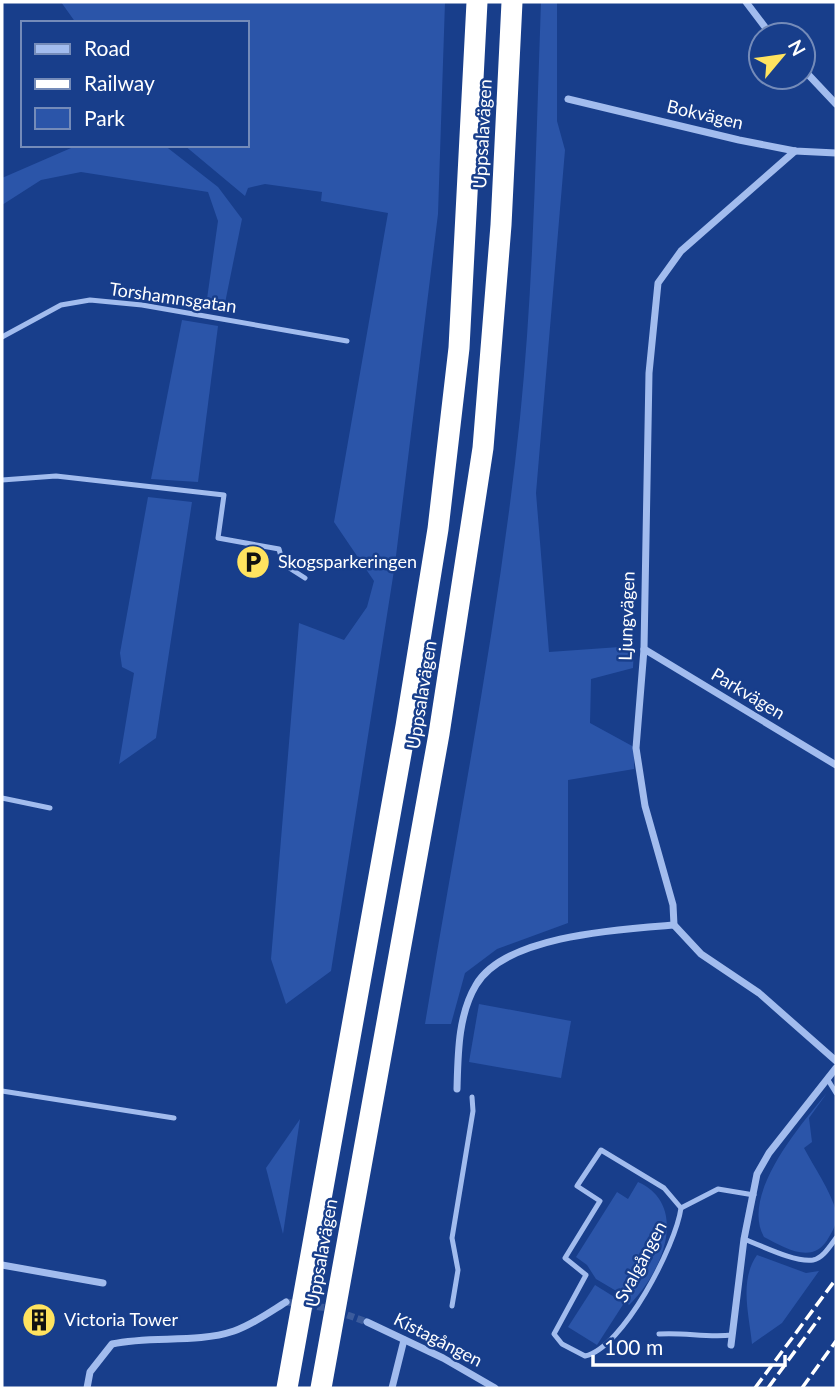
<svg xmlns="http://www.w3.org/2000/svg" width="838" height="1390" viewBox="0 0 838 1390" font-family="Lato,sans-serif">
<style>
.green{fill:#2b55a9}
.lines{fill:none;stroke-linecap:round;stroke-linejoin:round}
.minor-tunnel{stroke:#3b5b9c;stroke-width:7;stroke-dasharray:7 3.5;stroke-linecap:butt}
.service{stroke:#a2bcee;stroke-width:5}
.minor{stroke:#a2bcee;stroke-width:7}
.motorway{stroke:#fff;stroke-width:21}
.rail{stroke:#fff;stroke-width:3.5;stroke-dasharray:12 5;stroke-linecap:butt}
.labels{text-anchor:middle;stroke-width:5;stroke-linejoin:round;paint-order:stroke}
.street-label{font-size:18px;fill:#fff;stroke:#183e8b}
.poi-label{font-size:18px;fill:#fff;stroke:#183e8b;text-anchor:start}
</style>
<rect width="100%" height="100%" fill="#183e8b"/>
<g class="green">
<path d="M61,2H445L438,214L395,564L331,971L286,1004L271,959L299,623L344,640L367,607L374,581L334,522L388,213L321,201L322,192L265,184L248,188L245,196L184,145H247V23H76Z"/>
<path d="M541,2H557V121L565,150L536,493L549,652L634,646L633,668L591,679L590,723L634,747V769L568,780V923L497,949L465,973L451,1024H425C458,822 499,621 520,418C534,280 536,140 541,2Z"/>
<path d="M78,145H164L218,187L242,219L224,308L206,306L218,221L208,192L81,172L41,180L2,205V178Z"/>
<path d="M182,320L218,326L198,482L151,479Z"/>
<path d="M148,497L192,502L156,738L119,764L134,673L122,667L120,653Z"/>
<path d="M479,1004L571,1021L561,1078L469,1062Z"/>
<path d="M827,1093L809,1118L812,1142L804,1148C814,1167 830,1190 836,1211C838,1221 834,1229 829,1237C814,1266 785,1248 764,1237C740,1195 801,1124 827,1093Z"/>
<path d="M300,1119L283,1234L266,1168Z"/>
<path d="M638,1182C691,1206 661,1274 629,1305L618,1292L596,1279L587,1265L576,1257L617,1192L628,1199Z"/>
<path d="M757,1255L806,1273L819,1271L782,1323L752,1344C749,1314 739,1281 757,1255Z"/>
<path d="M595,1285L624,1303L597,1345L568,1327Z"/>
</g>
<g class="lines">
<path class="minor-tunnel" d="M286,1302L328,1308L367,1322"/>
<g class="service">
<path d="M2,337L61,305L90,300L142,305L347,341"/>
<path d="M2,480L56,476L224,495L218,538L279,549L283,564L305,578"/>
<path d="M2,798L50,808"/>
<path d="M828,1080L836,1093"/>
<path d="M2,1091L174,1118"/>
<path d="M601,1150L664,1188L681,1208C676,1245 623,1348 585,1356L562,1344L554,1334L586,1275L565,1258L600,1201L577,1186Z"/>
<path d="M681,1208L718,1189L754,1195"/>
<path d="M744,1239C760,1245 796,1263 813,1260C823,1258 830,1246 836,1238"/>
<path d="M452,1306L458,1270L452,1238L473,1111L472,1097"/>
<path d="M659,1334C684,1332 707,1338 732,1335"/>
</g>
<g class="minor">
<path d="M746,2L771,35"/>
<path d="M803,69L836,104"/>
<path d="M568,99L739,140L795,151L836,153"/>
<path d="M795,151L681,251L658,283L649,373L644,649L636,748L645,806L673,905L674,925L701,954L759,993L836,1061"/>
<path d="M644,649L836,765"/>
<path d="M457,1089C458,1054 458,1015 476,985C505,935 622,929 674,925"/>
<path d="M2,1265L103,1283"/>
<path d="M367,1322L443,1358L495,1388"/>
<path d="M731,1345L744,1239L757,1174L769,1153L836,1068"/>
<path d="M87,1388L90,1372L112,1344C152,1335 195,1344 234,1331C252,1325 270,1312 286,1302"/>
<path d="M392,1388L404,1340"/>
</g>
<g class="motorway">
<path d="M287,1388L406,726L438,529L459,348L477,2"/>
<path d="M321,1388L439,734L483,448L501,225L512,2"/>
</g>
<g class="rail">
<path d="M755,1388L836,1279"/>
<path d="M768,1388L820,1317"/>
<path d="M802,1388L836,1341"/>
</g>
</g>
<defs>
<g id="parking-disc" transform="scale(1.75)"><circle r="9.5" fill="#ffe35f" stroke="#183e8b"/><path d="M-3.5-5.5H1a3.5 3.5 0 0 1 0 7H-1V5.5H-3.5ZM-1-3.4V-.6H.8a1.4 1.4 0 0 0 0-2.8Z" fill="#111"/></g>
<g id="building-disc" transform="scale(1.75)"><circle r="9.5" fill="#ffe35f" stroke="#183e8b"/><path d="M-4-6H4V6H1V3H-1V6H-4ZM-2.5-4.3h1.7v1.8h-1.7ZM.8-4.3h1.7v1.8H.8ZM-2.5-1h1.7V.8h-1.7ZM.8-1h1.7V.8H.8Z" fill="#111"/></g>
</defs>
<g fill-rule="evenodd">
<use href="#parking-disc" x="253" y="562"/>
<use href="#building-disc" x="39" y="1320"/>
</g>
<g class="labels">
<g class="street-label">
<text transform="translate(705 115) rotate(13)" y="6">Bokvägen</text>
<text transform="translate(483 134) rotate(-87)" y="6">Uppsalavägen</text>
<text transform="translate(173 298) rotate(8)" y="6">Torshamnsgatan</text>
<text transform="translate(627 616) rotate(-88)" y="6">Ljungvägen</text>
<text transform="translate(748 694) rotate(31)" y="6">Parkvägen</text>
<text transform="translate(422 695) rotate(-81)" y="6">Uppsalavägen</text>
<text transform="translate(322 1253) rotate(-80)" y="6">Uppsalavägen</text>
<text transform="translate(641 1262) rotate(-62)" y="6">Svalgången</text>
<text transform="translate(438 1340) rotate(27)" y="6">Kistagången</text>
</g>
<g class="poi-label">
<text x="278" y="568">Skogsparkeringen</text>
<text x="64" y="1326">Victoria Tower</text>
</g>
</g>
<rect width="838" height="1390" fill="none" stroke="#ffffff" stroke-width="7"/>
<rect x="21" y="21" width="228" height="126" fill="#183e8b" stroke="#748bb9" stroke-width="2"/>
<rect x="35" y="44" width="35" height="10" fill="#a2bcee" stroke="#748bb9" stroke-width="2"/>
<text x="84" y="56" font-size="21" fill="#ffffff">Road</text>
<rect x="35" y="79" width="35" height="10" fill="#ffffff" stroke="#748bb9" stroke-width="2"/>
<text x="84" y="91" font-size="21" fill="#ffffff">Railway</text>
<rect x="35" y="108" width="35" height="21" fill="#2b55a9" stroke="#748bb9" stroke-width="2"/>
<text x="84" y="126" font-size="21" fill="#ffffff">Park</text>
<g transform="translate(782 56) rotate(61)"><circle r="33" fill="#183e8b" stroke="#748bb9" stroke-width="2"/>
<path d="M0-5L12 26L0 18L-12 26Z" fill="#ffe35f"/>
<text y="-10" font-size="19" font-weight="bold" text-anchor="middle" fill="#ffffff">N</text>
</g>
<path d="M593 1355v10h192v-10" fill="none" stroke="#ffffff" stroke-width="3.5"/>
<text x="604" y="1355" font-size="21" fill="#ffffff" stroke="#183e8b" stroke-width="5" paint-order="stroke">100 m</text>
</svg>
